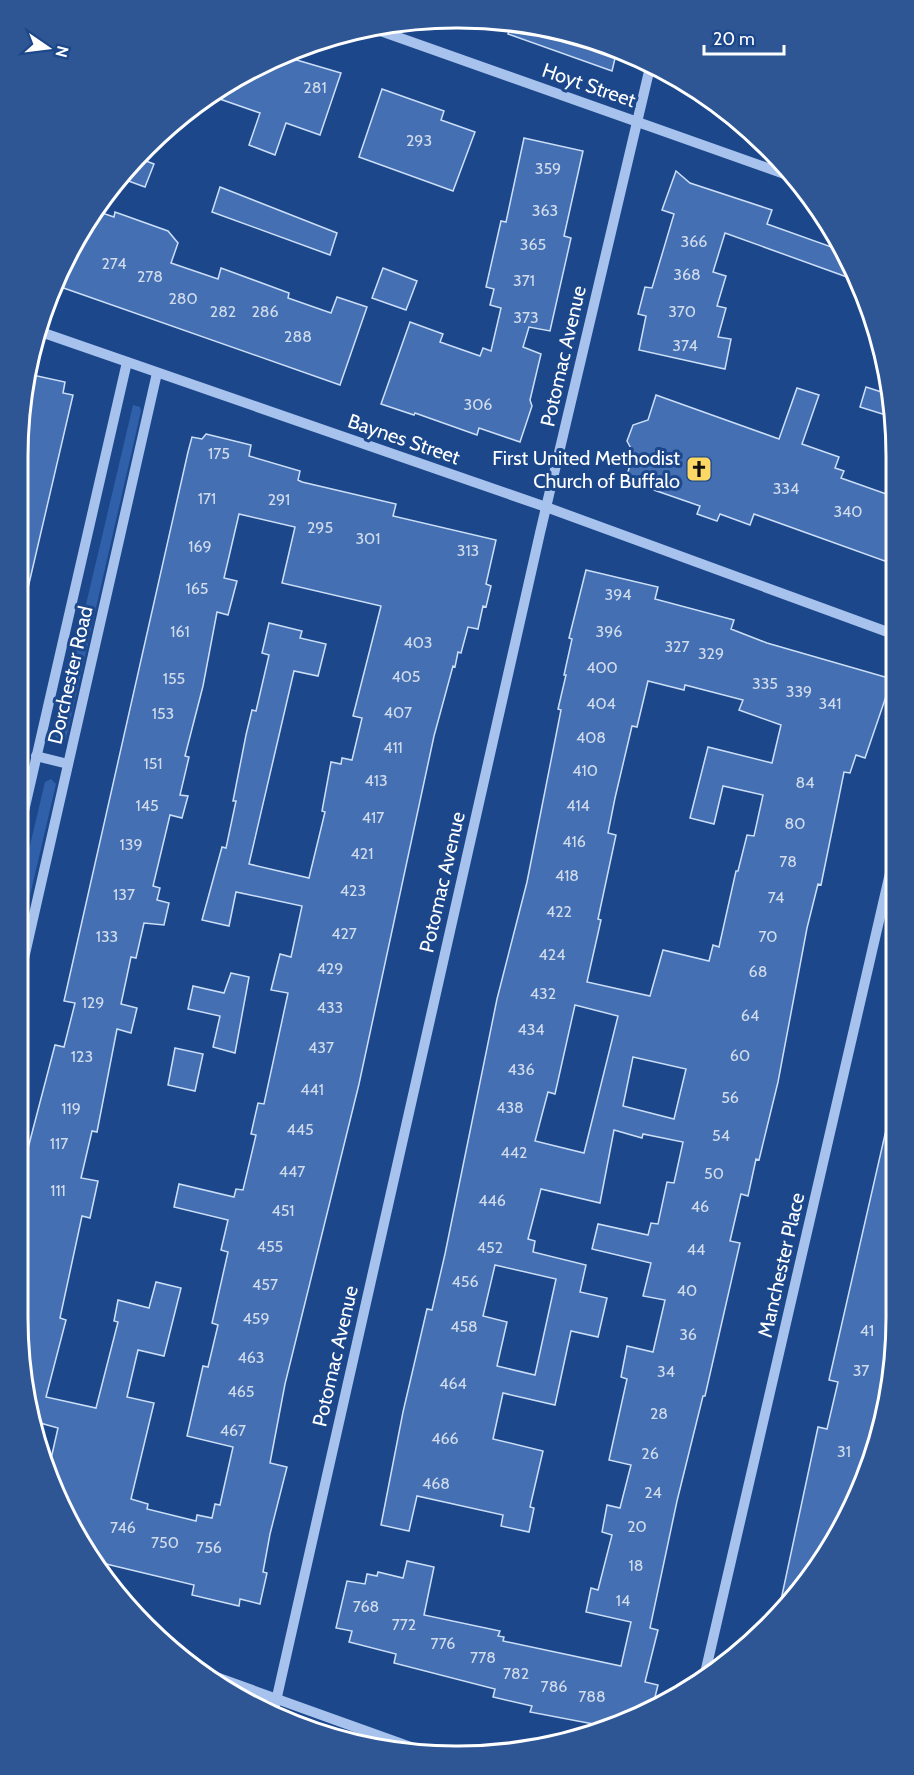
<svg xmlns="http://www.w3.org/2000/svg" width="914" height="1775" viewBox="0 0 914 1775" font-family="Cabin,sans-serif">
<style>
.green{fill:#2f60a9}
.building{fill:#4470b3;stroke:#ccdff9;stroke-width:1.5;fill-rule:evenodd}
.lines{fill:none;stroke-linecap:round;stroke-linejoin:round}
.minor{stroke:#a7c3ed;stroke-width:10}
.labels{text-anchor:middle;stroke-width:6;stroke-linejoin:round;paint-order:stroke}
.number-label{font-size:16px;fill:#d0dbec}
.street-label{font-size:20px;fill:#fff;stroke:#1c478b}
.poi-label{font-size:20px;fill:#fff;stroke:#1c478b;text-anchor:end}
.rim{fill:none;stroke:#fff;stroke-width:3}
</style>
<rect width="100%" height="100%" fill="#1c478b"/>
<g class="green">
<path d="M133,405L140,407L141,411L66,739L59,742L55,736Z"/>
<path d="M51,779L56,784L18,947V896L45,782Z"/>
</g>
<g class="building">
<path d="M511,23L571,33L617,50L612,71L508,34Z"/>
<path d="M283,56L341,73L320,135L286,123L275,155L249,145L260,113L211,96L238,77Z"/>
<path d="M382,89L444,111L441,120L475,132L453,191L359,157Z"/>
<path d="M524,138L583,151L564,236L571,238L550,331L529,327L523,347L541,354L530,400L532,406L520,442L479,428L477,435L415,413L414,415L381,404L410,322L443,334L440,342L480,356L483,348L491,351L501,308L490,305L494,289L486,287L501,221L506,222Z"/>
<path d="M138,158L154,164L145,187L120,178Z"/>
<path d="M676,171L690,183L772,210L767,224L840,250L858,281L725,233L713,272L726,276L717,306L726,308L718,337L731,339L725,369L639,350L646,316L638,314L645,287L652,288L674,214L662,210Z"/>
<path d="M220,187L337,233L330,255L212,212Z"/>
<path d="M96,211L114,217L115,212L168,231L178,243L171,263L218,279L221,268L289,293L288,298L331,313L337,297L367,307L340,385L55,285L63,263Z"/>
<path d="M383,268L417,281L406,310L372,298Z"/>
<path d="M28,374L65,382L63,393L73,395L28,588L19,587V429Z"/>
<path d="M866,387L891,395L892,417L860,407Z"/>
<path d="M797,388L819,395L802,444L839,457L835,468L844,471L841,478L892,496L893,564L754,514L750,525L720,514L717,521L697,514L700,506L625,480L634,454L627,441L633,425L648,420L656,395L779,439Z"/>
<path d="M206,434L251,445L249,456L300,471L298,480L302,482L396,504L393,516L496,540L486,584L491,586L486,607L483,606L478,629L468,627L461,653L458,652L455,667L453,666L434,736L359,1084L285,1384L270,1463L287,1467L270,1534L263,1572L267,1573L260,1604L240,1599L239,1606L192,1595L194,1585L98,1562L95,1559L48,1472L58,1428L40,1423L37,1432L18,1318V1203L27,1152L55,1045L64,1047L75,1003L64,1001L188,452L192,437L202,439ZM239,514L295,527L282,583L381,606L353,716L362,718L352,760L342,758L341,764L331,762L322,811L325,812L309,878L249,864L294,671L318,676L326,644L300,638L302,631L269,623L262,653L269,655L256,711L252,710L246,735L233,801H236L226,848L222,847L202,920L229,926L236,892L302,906L291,957L280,954L271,990L288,993L264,1104L258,1103L251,1134L256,1135L243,1190L236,1189L234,1197L179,1184L174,1207L228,1220L221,1250L228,1252L212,1323L218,1325L208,1367L203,1366L187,1436L233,1447L220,1505L215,1504L212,1518L197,1515L196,1521L147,1509L148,1504L131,1499L154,1403L127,1397L138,1350L164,1356L181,1288L156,1282L149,1308L118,1300L114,1321L118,1322L96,1408L46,1397L66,1320L60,1318L82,1216L90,1218L98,1181L81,1178L92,1131L97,1132L117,1029L131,1033L137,1008L121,1004L131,957L136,958L144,923L164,925L169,903L157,900L160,888L153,886L170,815L182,818L188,796L180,795L189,757L185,756L203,686L217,612L228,615L237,581L224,578Z"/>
<path d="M586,570L658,587L655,599L734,620L731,629L767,643L892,679L865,758L856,755L850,773L844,772L821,885L818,884L807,928L778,1082L759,1160L756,1159L748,1196L741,1194L730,1241L740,1243L705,1396H703L677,1501L650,1628L658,1630L645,1682L658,1685L652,1709L625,1723L609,1727L530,1712L532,1706L493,1697L495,1689L394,1663L396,1654L349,1642L352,1631L336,1628L347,1581L365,1584L367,1574L377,1576L378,1572L403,1578L407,1561L434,1567L424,1615L500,1631L498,1636L504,1637L503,1641L621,1666L631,1622L586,1612L591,1588L598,1590L612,1535L602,1532L607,1505L620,1508L631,1465L609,1460L627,1379L621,1377L627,1346L653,1352L665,1300L643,1296L651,1263L592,1249L598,1224L648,1235L651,1223L658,1224L667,1182L674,1183L683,1142L643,1134L642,1138L614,1130L600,1203L541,1189L528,1239L535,1241L533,1252L586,1265L580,1292L607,1298L598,1337L571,1331L555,1405L503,1393L493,1439L543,1451L530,1507L534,1508L529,1532L501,1526L503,1515L417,1496L409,1531L381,1525L403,1412L427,1309L432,1310L445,1254L497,999L527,882L561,710L558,709L566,675H564L572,639L569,638ZM648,681L684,690L685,685L743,700L739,710L781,725L772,763L708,747L690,818L714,824L723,786L763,795L754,836L747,835L738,871H736L719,947L713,945L709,961L663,950L650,996L587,982L601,920L598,919L616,835L608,833L615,798L632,726L637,727ZM575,1005L618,1016L584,1153L535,1141L548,1092L555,1094ZM633,1057L686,1069L674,1119L623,1106ZM495,1265L556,1279L535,1375L497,1366L507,1322L483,1316Z"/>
<path d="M231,973L249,977L235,1053L213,1047L220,1016L188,1009L193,986L224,993Z"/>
<path d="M175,1048L203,1054L195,1091L168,1085Z"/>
<path d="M886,1130L894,1131L895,1346L881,1431L851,1512L778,1614L818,1427L827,1429L838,1382L829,1380Z"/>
</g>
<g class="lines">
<g class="minor">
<path d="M372,28L793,177"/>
<path d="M38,331L546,507L893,634"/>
<path d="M36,756L68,764"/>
<path d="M19,833L127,362"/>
<path d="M18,985L157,373"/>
<path d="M202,1672L419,1750"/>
<path d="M703,1682L894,856"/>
<path d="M274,1710L540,533L651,63"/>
</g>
</g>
<defs>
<g id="church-square" transform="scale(1.35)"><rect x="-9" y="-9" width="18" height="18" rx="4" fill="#fdd864" stroke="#1c478b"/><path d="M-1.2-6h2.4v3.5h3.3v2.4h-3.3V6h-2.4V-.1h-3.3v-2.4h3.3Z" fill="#111"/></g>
</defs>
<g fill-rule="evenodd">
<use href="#church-square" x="699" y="469"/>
</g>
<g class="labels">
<g class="number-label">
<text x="315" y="93">281</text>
<text x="419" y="146">293</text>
<text x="548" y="174">359</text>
<text x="545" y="216">363</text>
<text x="694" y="247">366</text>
<text x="533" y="250">365</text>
<text x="114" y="269">274</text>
<text x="687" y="280">368</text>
<text x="150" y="282">278</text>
<text x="524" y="286">371</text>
<text x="183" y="304">280</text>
<text x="223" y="317">282</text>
<text x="265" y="317">286</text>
<text x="682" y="317">370</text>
<text x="526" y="323">373</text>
<text x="298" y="342">288</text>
<text x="685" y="351">374</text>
<text x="478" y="410">306</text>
<text x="219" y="459">175</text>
<text x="786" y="494">334</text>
<text x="207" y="504">171</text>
<text x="279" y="505">291</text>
<text x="848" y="517">340</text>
<text x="320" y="533">295</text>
<text x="368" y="544">301</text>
<text x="200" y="552">169</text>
<text x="468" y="556">313</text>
<text x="197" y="594">165</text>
<text x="618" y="600">394</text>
<text x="180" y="637">161</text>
<text x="609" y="637">396</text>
<text x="418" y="648">403</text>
<text x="677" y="652">327</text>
<text x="711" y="659">329</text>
<text x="602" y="673">400</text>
<text x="406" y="682">405</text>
<text x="174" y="684">155</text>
<text x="765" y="689">335</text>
<text x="799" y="697">339</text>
<text x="601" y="709">404</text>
<text x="830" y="709">341</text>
<text x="398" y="718">407</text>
<text x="163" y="719">153</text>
<text x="591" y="743">408</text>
<text x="393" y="753">411</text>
<text x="153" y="769">151</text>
<text x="585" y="776">410</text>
<text x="376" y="786">413</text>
<text x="805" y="788">84</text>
<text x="147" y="811">145</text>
<text x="578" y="811">414</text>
<text x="373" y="823">417</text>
<text x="795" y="829">80</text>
<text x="574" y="847">416</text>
<text x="131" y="850">139</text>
<text x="362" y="859">421</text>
<text x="788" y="867">78</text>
<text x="567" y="881">418</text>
<text x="353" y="896">423</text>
<text x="124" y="900">137</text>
<text x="776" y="903">74</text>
<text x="559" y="917">422</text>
<text x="344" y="939">427</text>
<text x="107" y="942">133</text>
<text x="768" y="942">70</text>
<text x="552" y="960">424</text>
<text x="330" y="974">429</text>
<text x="758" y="977">68</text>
<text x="543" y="999">432</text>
<text x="93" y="1008">129</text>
<text x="330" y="1013">433</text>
<text x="750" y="1021">64</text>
<text x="531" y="1035">434</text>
<text x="321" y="1053">437</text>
<text x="740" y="1061">60</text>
<text x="82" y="1062">123</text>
<text x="521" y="1075">436</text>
<text x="312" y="1095">441</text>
<text x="730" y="1103">56</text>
<text x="510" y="1113">438</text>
<text x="71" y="1114">119</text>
<text x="300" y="1135">445</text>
<text x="721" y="1141">54</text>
<text x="59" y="1149">117</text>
<text x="514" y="1158">442</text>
<text x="292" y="1177">447</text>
<text x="714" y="1179">50</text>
<text x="58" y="1196">111</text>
<text x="492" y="1206">446</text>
<text x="700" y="1212">46</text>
<text x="283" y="1216">451</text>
<text x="270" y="1252">455</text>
<text x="490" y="1253">452</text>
<text x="696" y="1255">44</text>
<text x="465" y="1287">456</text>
<text x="265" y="1290">457</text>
<text x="687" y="1296">40</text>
<text x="256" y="1324">459</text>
<text x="464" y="1332">458</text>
<text x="867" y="1336">41</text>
<text x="688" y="1340">36</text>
<text x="251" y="1363">463</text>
<text x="861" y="1376">37</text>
<text x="666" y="1377">34</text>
<text x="453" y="1389">464</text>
<text x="241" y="1397">465</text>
<text x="659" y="1419">28</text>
<text x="233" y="1436">467</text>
<text x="445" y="1444">466</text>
<text x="844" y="1457">31</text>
<text x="650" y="1459">26</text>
<text x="436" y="1489">468</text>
<text x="653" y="1498">24</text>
<text x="637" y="1532">20</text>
<text x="123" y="1533">746</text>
<text x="165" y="1548">750</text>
<text x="209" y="1553">756</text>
<text x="636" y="1571">18</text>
<text x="623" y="1606">14</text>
<text x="366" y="1612">768</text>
<text x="404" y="1630">772</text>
<text x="443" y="1649">776</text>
<text x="483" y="1663">778</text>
<text x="516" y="1679">782</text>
<text x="554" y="1692">786</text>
<text x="592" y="1702">788</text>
</g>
<g class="street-label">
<text transform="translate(589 85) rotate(19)" y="7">Hoyt Street</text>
<text transform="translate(563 356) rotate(-77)" y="7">Potomac Avenue</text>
<text transform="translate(404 439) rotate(19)" y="7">Baynes Street</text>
<text transform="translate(70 675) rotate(-77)" y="7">Dorchester Road</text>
<text transform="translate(442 882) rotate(-77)" y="7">Potomac Avenue</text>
<text transform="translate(781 1265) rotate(-77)" y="7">Manchester Place</text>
<text transform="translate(335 1356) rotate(-77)" y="7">Potomac Avenue</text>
</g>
<g class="poi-label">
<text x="680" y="465">First United Methodist<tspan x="680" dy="23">Church of Buffalo</tspan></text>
</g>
</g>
<path d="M0 0H914V1775H0ZM456 28H458A428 428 0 0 1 886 456V1318A428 428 0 0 1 458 1746H456A428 428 0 0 1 28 1318V456A428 428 0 0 1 456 28Z" fill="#2e5694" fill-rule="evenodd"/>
<path class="rim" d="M456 28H458A428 428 0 0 1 886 456V1318A428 428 0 0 1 458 1746H456A428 428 0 0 1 28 1318V456A428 428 0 0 1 456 28Z"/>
<g transform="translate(48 48) rotate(104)" stroke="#1c478b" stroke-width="4.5" paint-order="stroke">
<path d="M0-4.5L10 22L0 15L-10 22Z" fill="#ffffff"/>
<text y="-9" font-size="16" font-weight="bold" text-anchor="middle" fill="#ffffff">N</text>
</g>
<path d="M704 45v9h80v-9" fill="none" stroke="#ffffff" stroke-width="3"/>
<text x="713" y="45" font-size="18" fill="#ffffff" stroke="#1c478b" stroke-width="4.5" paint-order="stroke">20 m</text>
</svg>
